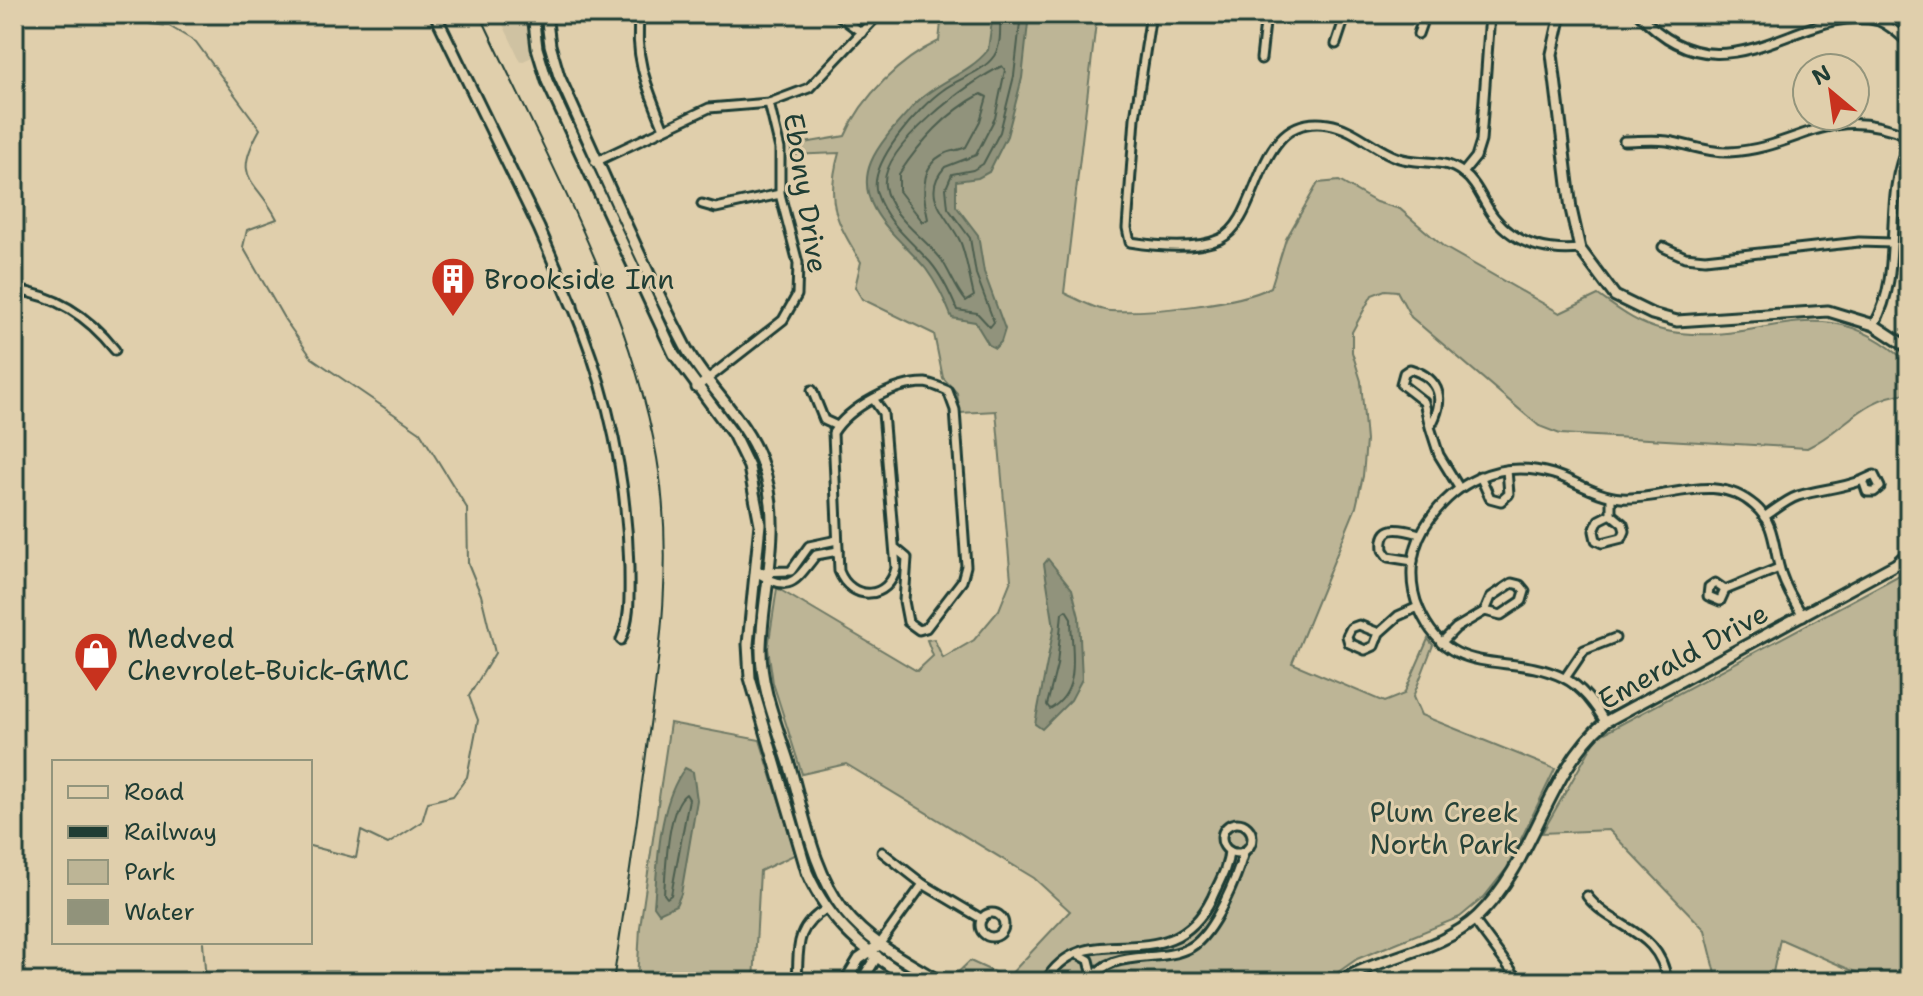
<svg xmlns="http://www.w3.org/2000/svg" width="1923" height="996" viewBox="0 0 1923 996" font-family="'Shantell Sans',sans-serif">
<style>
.built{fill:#cfc2a2}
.green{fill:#bdb596;stroke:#6e7965;stroke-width:2}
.water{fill:#91937b;stroke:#63715f;stroke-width:2}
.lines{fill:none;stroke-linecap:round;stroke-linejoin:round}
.shore{stroke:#4d5f50;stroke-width:2}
.stream{stroke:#63715f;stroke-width:2}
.street-casing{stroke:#1f3d34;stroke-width:13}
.secondary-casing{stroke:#1f3d34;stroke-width:15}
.street{stroke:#e0cfac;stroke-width:7}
.secondary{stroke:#e0cfac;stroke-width:9}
.rail{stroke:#1f3d34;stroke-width:2}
.labels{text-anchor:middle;stroke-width:6;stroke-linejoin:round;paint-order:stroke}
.street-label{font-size:28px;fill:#1f3d34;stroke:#e0cfac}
.poi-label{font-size:28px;fill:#1f3d34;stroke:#e0cfac;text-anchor:start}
.park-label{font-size:28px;fill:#274339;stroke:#e0cfac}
</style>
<rect width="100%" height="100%" fill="#e0cfac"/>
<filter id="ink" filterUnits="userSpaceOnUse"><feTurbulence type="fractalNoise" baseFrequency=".0125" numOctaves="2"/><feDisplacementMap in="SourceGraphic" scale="16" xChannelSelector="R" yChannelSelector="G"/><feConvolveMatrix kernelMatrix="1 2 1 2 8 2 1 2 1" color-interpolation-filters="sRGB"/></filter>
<g filter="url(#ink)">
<path class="built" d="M498,14H527L532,57L521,62Z"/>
<g class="green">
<path d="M942,14H1097L1064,293C1077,299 1096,310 1110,311C1148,313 1240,304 1271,287L1286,239L1318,183L1339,181L1376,202L1400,209L1444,247L1560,313L1598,295C1618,309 1637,324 1662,330C1760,352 1819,279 1909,364V393C1862,397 1845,430 1807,448L1560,434L1539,426L1411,317L1397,291L1385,290L1372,295L1352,332V352L1361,381L1366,441L1363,476L1356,507L1292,663L1384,702L1404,694L1428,639L1433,645L1413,697L1421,715L1555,769L1507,868L1484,897L1460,917L1357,959L1324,982H959L952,978L970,961L1007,978L1070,911L1034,878L846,764L802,774L773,683L768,648L777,588L917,671L933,656L927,640L934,639L943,658L974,640L999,610L1011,580L996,411L960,413L957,393L943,378L934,334L862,299L855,287L861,262C836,221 825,202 839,153L790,155L792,145L845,136C862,96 901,59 939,41Z"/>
<path d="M1909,570V975L1891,982H1878L1780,939L1771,982H1718L1705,930L1609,830L1542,833L1597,737Z"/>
<path d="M670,723L760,740L796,854L760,871L754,982H637L640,927Z"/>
</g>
<g class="water">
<path d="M993,14H1029L1022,78L1007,136L989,172L978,178L956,181V206L978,235L984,272L1005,329L1001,342L995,348L989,345L975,322L952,318C945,300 937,284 926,269C902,239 852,208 871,162C879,142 901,120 915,104C936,82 969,74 988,50Z"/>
<path d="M1048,559L1072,589L1079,617L1082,679L1071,700L1042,729L1035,724L1054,627L1044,564Z"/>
<path d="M685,768L693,772L697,800L681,894L676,905L659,913L654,906C658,862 658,804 685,768Z"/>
</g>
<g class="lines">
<g class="shore">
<path d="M1000,14C1000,28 1002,44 994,56C982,73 959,78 943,90C919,107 867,164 877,194C886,222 911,241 930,262C942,276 950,293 957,310L977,313L990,327L994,322L976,274L970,238L948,208L946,188L952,174L973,170L983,164L1000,132L1014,76L1021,14"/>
<path d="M1002,66L1005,70L995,118L976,155L945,167C918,196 950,218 960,241C966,254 970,281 974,296L966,301C956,290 950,272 941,259C923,236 889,216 885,186C880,147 972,80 1002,66Z"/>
<path d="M981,94L987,97L980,121L966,147C958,151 949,150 942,155C919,167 923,198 928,219L923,222L899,191V174C921,141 946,113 981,94Z"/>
<path d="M1066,610L1071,618C1071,650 1083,690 1050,709L1047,705L1057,665L1062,613Z"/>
<path d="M686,794L689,799L671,895L667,898L664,894C666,869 667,808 686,794Z"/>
</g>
<g class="stream">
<path d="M142,14L150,24L169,26L196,42L260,129C231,181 255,177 277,219L247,230L243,247L285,320L312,358L420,432L467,508L468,563L481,595L495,653L469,696L478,720L467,777L453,796L428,802L422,822L388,844L361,831L356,858L310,846"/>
<path d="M203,942L206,982"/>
</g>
<g class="street-casing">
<g id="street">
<path d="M640,14C633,57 648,89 664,129"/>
<path d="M837,14L862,33"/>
<path d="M1151,14L1135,118L1127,228L1130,242C1155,246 1196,250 1220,239C1263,219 1253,112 1328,124C1355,128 1374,150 1399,158C1420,165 1443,157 1463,173C1478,184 1483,203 1494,217C1516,245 1548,252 1580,249"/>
<path d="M1639,14C1726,109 1802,0 1879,21C1891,26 1900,35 1909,43"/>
<path d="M1418,34L1425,14"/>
<path d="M1336,44L1346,14"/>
<path d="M1261,59L1266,14"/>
<path d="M1624,141C1638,141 1653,139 1667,141C1687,144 1708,153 1729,152C1803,148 1826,102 1909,136"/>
<path d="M595,162L709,108L769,103L809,88L879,14"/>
<path d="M1463,173L1476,157L1481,141L1490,14"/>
<path d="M702,204L716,208L780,194"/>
<path d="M1663,247L1685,257L1705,259L1859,242L1892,243"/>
<path d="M14,290C57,295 89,317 115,350"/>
<path d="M572,305C608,390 627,476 629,568C629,592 631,618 621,640"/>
<path d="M1874,325C1906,269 1880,200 1909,143"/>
<path d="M696,388L783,320L797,295L798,263L780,194V149L769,103"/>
<path d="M812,390L824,420L837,426"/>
<path d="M874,400L883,413L896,568C889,600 851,602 839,571L833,433C849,407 895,383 925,383C933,384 941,388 948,391L955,410L966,566L962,581L926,628L919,630L908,622L904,601L907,558L895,548"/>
<path d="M1430,427L1424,402L1401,384L1404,373L1410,369C1442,379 1445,401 1430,427L1439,455L1458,486"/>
<path d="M1480,476L1490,498L1501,501L1509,494L1507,470"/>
<path d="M1611,514L1623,524L1625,531L1622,538L1602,543L1596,540L1594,531L1599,520L1611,514V497"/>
<path d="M1764,517C1775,510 1786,500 1798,496C1820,489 1840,489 1863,480L1867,492H1874L1880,487L1874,475L1863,480"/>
<path d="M1413,561L1388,557L1383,550C1380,522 1402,529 1420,534"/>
<path d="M756,572C791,594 794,582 816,555L838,551"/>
<path d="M756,572L791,571L809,546L837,540"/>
<path d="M1725,590L1720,601L1708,596L1709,587L1715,583L1725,590L1779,568"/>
<path d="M1379,633L1374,646L1365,650L1349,643L1347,636L1351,628L1359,625L1379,633L1398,616L1418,607"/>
<path d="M1441,643L1456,628L1485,611L1501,615L1522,601L1525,591L1520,585L1512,583L1491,597L1485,611"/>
<path d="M1565,678L1584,650L1615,638"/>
<path d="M1605,722C1596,706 1581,686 1564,678C1509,650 1451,683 1419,609C1408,584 1410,552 1424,528C1452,482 1499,458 1553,474C1576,481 1596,496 1621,498C1668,501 1714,470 1755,506C1776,524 1773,549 1781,573C1786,588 1794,602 1803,616"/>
<circle cx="1237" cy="838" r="15"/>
<path d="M882,852L923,884L982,919"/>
<path d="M1587,896C1613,930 1661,929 1667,982"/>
<circle cx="992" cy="925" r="12"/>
<path d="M1474,920L1520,982"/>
<path d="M879,945L923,884"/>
<path d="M1078,954L1089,960L1093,976"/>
<path d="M797,982C799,948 794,928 826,909"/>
<path d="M1045,982C1086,911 1169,985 1212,898C1219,882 1228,868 1229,851"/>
<path d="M1090,982C1110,946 1159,965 1191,947C1214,934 1237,877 1244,852"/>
<path d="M1504,982L1515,975"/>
</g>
</g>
<g class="secondary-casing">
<g id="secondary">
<path d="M435,14L539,228L572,305"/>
<path d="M533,14L537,48L547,81L674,354L733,434L749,467L760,524L748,644L750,678L807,872C830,925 867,953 915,982"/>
<path d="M546,14L550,45L559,76C600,166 639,258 685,346C706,387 745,417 761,461C785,523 763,584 761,647C760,689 779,730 791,770C805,818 813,870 844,911C869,943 907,962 941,982"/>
<path d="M1561,14L1552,54L1571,209L1580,249L1615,296L1652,314L1677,321L1828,311L1874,325L1909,348"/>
<path d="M845,982L859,959L879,945"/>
<path d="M861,982L877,956"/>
<path d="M1339,982C1381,956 1442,951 1478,916C1536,860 1545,774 1605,722L1896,564L1909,552"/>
</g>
</g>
<use href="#street" class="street"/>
<use href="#secondary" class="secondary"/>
<path class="rail" d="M480,14C545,154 631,306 657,458C674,558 660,654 646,754C636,830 625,906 613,982"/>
</g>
</g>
<defs>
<g id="building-pin" transform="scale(2.3)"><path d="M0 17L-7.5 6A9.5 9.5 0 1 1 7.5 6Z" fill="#c8321e" stroke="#e0cfac"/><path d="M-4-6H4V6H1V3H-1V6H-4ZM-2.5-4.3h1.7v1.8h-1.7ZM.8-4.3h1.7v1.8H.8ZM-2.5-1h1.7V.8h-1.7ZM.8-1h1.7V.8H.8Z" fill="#fff"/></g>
<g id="shop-pin" transform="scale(2.3)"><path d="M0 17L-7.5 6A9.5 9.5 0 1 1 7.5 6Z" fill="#c8321e" stroke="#e0cfac"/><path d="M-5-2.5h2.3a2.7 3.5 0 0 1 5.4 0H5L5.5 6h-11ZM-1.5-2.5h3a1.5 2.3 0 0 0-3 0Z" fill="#fff"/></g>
</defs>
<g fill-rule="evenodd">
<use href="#building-pin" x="453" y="279"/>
<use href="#shop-pin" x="96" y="654"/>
</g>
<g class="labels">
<g class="street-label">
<text transform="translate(806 193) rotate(81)" y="10">Ebony Drive</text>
<text transform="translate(1683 656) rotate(-29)" y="10">Emerald Drive</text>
</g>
<g class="poi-label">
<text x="484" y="289">Brookside Inn</text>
<text x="127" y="648">Medved<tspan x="127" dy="32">Chevrolet-Buick-GMC</tspan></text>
</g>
<g class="park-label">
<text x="1444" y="822">Plum Creek<tspan x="1444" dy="32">North Park</tspan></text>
</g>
</g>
<rect width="1923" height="996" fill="none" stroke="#e0cfac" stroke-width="48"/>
<rect x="24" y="24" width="1875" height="948" fill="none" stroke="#1f3d34" stroke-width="3" filter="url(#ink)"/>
<rect x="52" y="760" width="260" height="184" fill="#e0cfac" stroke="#93957c" stroke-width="2"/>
<rect x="68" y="786" width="40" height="12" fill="#e0cfac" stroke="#93957c" stroke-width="2"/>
<text x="124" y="800" font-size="24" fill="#1f3d34">Road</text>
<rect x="68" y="826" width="40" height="12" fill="#1f3d34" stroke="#93957c" stroke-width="2"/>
<text x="124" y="840" font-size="24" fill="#1f3d34">Railway</text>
<rect x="68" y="860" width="40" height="24" fill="#bdb596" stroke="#93957c" stroke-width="2"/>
<text x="124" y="880" font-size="24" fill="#1f3d34">Park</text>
<rect x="68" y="900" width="40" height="24" fill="#91937b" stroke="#93957c" stroke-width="2"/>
<text x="124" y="920" font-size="24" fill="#1f3d34">Water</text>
<g transform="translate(1831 92) rotate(331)"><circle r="38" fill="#e0cfac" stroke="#93957c" stroke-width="2"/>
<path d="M0-6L14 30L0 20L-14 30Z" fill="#c8321e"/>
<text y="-12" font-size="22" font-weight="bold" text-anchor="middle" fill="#1f3d34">N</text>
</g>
</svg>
